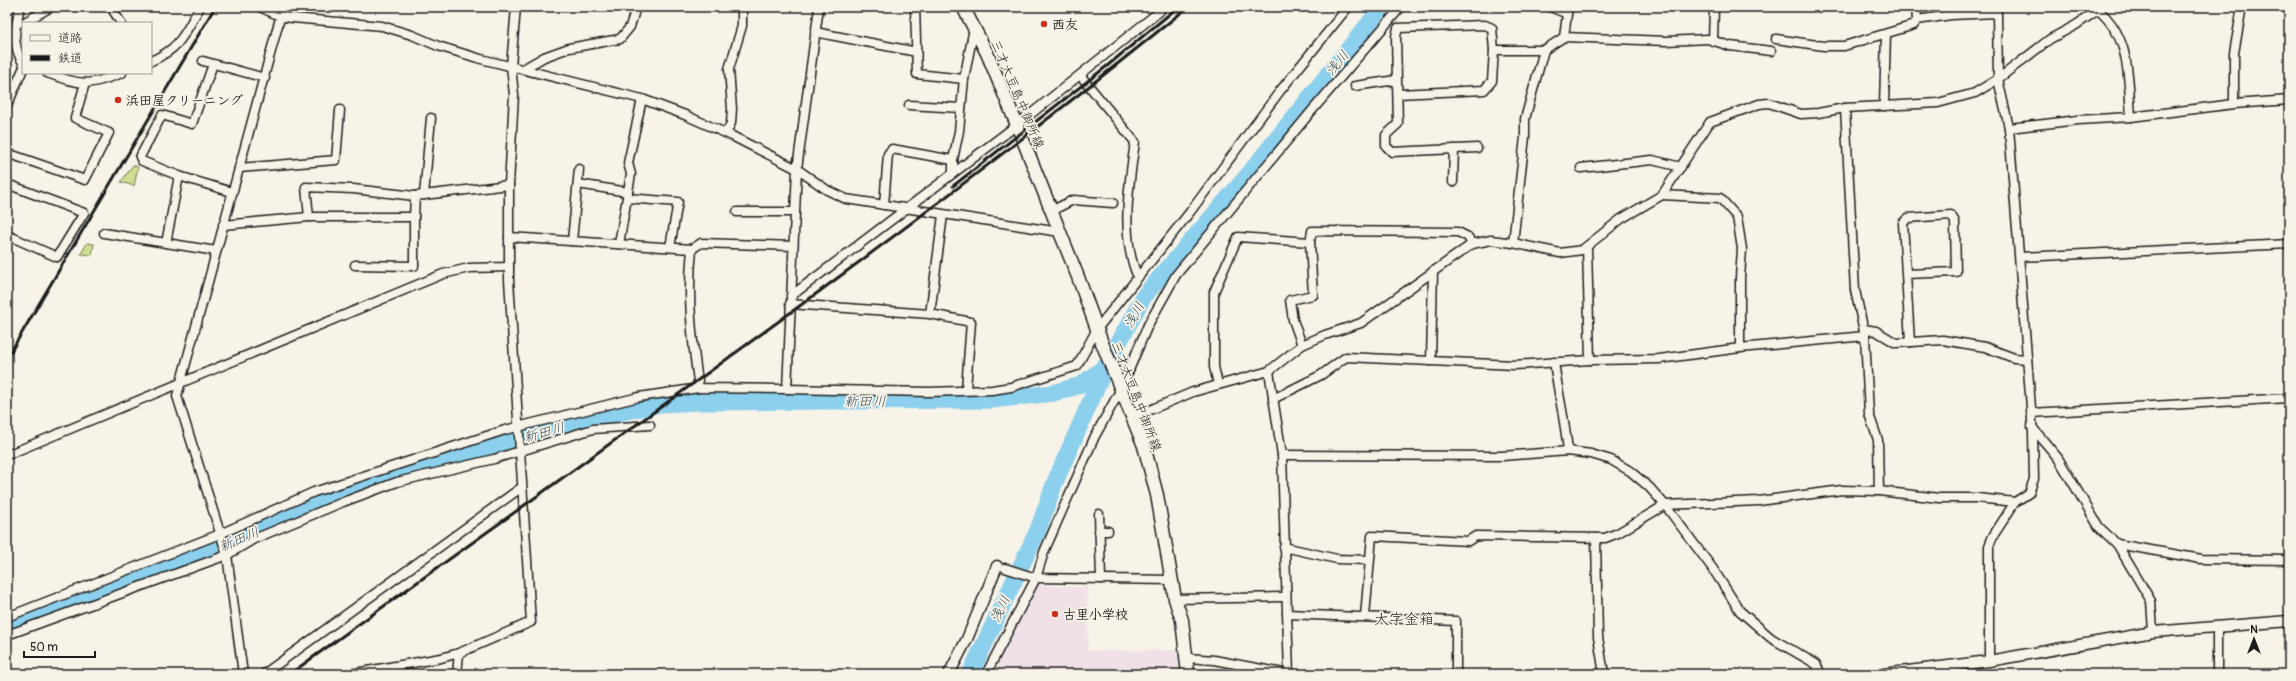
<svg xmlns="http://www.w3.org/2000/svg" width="2296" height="681" viewBox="0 0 2296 681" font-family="Pangolin,'Klee One',sans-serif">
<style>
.built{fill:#efe1e5}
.green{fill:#d1dd90;stroke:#767c56}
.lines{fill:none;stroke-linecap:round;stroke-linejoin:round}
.river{stroke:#8cd0ed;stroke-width:17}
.minor-casing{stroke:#1c1c1c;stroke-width:11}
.tertiary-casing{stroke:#1c1c1c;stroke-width:13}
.secondary-casing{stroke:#1c1c1c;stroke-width:15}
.minor{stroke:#f7f3e8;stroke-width:8}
.tertiary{stroke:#f7f3e8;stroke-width:10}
.secondary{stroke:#f7f3e8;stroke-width:12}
.rail{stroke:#1c1c1c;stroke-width:3}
.poi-dot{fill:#c8321e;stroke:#f7f3e8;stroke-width:1.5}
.labels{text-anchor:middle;stroke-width:3.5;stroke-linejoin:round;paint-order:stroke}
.poi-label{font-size:13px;font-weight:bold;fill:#1c1c1c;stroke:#f7f3e8;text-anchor:start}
.street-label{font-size:13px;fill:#1c1c1c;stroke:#f7f3e8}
.water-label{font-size:14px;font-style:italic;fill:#3e525b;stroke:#f7f3e8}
.quarter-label{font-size:15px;fill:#1c1c1c;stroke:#f7f3e8}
</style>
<rect width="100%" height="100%" fill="#f7f3e8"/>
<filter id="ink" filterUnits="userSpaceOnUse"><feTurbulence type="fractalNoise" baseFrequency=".025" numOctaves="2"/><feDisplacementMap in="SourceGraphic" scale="8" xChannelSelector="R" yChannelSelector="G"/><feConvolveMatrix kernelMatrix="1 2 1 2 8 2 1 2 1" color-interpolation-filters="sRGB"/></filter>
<g filter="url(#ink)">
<path class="built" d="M1037,585L1087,587L1088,651L1180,650L1184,674H991Z"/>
<g class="green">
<path d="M133,165L138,167L134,186L121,182Z"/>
<path d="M87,243L94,244L92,255L81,254Z"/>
</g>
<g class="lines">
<g class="river">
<path d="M7,628L233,542L305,508L357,489L511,441L586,420L660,404L700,402L992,400L1053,393L1081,385L1106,366"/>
<path d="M970,674L1038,530L1055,482L1106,366L1144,296L1247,176L1382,7"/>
</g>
<g class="minor-casing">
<g id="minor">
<path d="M20,7C15,28 11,43 23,63"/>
<path d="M111,7L121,23"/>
<path d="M260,7L282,17L382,26L412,35L438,46L481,59L642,99L685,115L732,136L797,169L827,190L846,199L1060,232"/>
<path d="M915,7L917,74L964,79L974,28"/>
<path d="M1550,7L1565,13"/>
<path d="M1916,7L1917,20L1951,15L1997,13L1998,79L2009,128L2033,433L2034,479L2029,493L2015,502L1993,536L1989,546V661"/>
<path d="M2097,9C2131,36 2128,78 2131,117"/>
<path d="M23,23L51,7"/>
<path d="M815,32L917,52"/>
<path d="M1564,37L1666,41L1708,39L1730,46L1771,51"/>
<path d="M1776,39L1824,46H1844L1914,25L1917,20"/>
<path d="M1713,41L1714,7"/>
<path d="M1494,50H1544"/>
<path d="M151,61C181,48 184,34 200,7"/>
<path d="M203,61L265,78"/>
<path d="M213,64L192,124L162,115L140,157L142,161L179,176L232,192"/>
<path d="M525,68L544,57L569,48L620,39L630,27L636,7"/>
<path d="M47,73C82,85 87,87 122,73"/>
<path d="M1080,75L1135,142C1129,183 1120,239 1138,277"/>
<path d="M1355,86L1396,80"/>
<path d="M1398,94L1484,90L1492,81L1494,50L1492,28L1485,25L1398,28L1396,36L1398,124L1386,135V146L1392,152L1477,148"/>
<path d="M2234,104V53L2242,7"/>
<path d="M909,105L961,108"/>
<path d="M7,106L23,69"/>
<path d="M1884,106L1886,34"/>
<path d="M2009,128L2078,120L2131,117L2234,104L2289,100"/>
<path d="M726,133L731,123L732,109L729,69L742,26V7"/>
<path d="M7,153L85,180L109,133L75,118L85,83"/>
<path d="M953,160L959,131L964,79"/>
<path d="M239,168L336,160L340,110"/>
<path d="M1581,168L1652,160L1681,167"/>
<path d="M1453,182L1454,149"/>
<path d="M7,184L84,213L57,257L7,235"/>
<path d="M578,184L628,192"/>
<path d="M424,195L431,118"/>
<path d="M1662,195L1720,198L1737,217L1742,249L1740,278V348"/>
<path d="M627,198L678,202L670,247"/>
<path d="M884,205L888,154L892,149L953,160V173"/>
<path d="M1051,211L1073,200L1113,203"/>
<path d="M737,212H795"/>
<path d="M309,217L306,187L353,189L415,196L509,185"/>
<path d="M223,225L309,217H414L415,196"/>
<path d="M104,233L216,251"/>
<path d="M509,237L692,249"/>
<path d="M572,241L579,169"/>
<path d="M166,243L179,176"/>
<path d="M1513,243L1525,137V119L1544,50L1564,37L1568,7"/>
<path d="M619,244L631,174L628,163L642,99"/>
<path d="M793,246L701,243L692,249C687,296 692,341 699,388L787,389L797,169L819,7"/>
<path d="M1587,247L1590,360"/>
<path d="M2020,257L2289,244"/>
<path d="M355,265L414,266V217"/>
<path d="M1433,271L1431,361L1514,365L1590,360L1659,359L1740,348L1865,336L1855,290L1845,108"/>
<path d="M1906,274L1956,272L1955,222L1951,215L1908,218L1903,223L1910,342"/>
<path d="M791,296L1017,125L1160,11V7"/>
<path d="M790,304L930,314L971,322L966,389"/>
<path d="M930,314L943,215"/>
<path d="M1864,329L1876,331L1896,343L1943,340L1985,347L2014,358L2027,359"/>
<path d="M1865,336L1869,414L1878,440L1879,491"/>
<path d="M1302,345L1293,320L1290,300L1313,295L1310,242L1312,231L1458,232L1468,237L1472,244"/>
<path d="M1554,362C1558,392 1565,421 1568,451"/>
<path d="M1269,371L1282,455L1289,674"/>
<path d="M1218,384L1214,367V292L1238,237L1310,242"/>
<path d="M787,389L929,392L992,390L1011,387L1077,366L1097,329L1190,212L1280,91L1348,7"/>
<path d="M1273,399L1321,375L1346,357L1431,361"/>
<path d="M2031,413L2289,398"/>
<path d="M1133,417L1193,392L1269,371L1302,345L1325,335L1361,323L1472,244L1491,240L1513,243L1560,253L1582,250L1621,219L1662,195L1710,122L1759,104L1769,103L1801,114L1818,113L1845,108L1938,103L1975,93L1998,79L2050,39L2076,25L2095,12L2098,7"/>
<path d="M2032,427L2058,458L2099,527L2117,544L2151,601L2153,632"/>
<path d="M7,455L443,274L469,268L509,267"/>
<path d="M1282,455L1502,456L1568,451L1591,454L1611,460L1630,471L1649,487L1665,505L1713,569L1740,611L1771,638L1816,664L1821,674"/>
<path d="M1099,514L1101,579"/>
<path d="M1099,531H1108"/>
<path d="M1596,538L1598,637L1604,674"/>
<path d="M2117,544L2201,559L2289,560"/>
<path d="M1284,547L1337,559L1369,560"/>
<path d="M1005,568L1036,578L1172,580"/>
<path d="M1175,599L1285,597"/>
<path d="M1287,614L1456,621V674"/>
<path d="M1365,616L1372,536L1468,541L1476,536L1605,538L1618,533L1665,505L1759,501L1842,490L1879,491L1939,498H1977L2015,502"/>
<path d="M7,617L220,534L314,492L505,430L639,397L699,388"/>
<path d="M7,635L227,555L254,539L343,502L397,482L494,459L593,429L650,425"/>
<path d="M1188,658L1214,660L1289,674"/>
<path d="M243,674L227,555L177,396L283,7"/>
<path d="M264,674L522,487"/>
<path d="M350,674L441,658L459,653L531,622L509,280V185L514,95L511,66L516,7"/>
<path d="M457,674L459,653"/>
<path d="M986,674L1036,578L1044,552L1095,436L1121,389L1148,325L1176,275L1310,113L1401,7"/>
<path d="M2217,674V627"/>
</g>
</g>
<g class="tertiary-casing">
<g id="tertiary">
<path d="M949,674L967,639L997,566"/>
<path d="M1884,674L1989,661L2153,632L2289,621"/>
</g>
</g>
<g class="secondary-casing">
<path id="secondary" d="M963,7L987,53L1017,125L1078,277L1102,343L1144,446L1157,495L1175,599L1182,620L1188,674"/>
</g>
<use href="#minor" class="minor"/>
<use href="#tertiary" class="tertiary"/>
<use href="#secondary" class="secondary"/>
<g class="rail">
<path d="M953,186L1107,66L1178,7"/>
<path d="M7,358L215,7"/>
<path d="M290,674C592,455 899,243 1188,7"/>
</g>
</g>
</g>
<g class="poi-dot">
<circle cx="1044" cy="24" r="4"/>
<circle cx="118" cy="100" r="4"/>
<circle cx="1055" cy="614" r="4"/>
</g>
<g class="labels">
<g class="poi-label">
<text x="1052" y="29">西友</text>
<text x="126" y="105">浜田屋クリーニング</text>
<text x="1063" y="619">古里小学校</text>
</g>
<g class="street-label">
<text transform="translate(1018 94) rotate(67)" y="5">三才大豆島中御所線</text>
<text transform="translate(1137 396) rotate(69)" y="5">三才大豆島中御所線</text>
</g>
<g class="water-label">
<text transform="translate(1337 63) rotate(-51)" y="5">浅川</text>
<text transform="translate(1134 315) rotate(-61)" y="5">浅川</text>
<text x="865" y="406">新田川</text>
<text transform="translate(544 432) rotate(-15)" y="5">新田川</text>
<text transform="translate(239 539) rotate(-23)" y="5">新田川</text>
<text transform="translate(1000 609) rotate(-65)" y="5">浅川</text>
</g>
<g class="quarter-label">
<text x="1404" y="624">大字金箱</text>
</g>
</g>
<rect width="2296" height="681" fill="none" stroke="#f7f3e8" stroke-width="24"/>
<rect x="12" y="12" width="2272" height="657" fill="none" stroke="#1c1c1c" stroke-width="1.5" filter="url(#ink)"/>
<rect x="22" y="22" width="130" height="52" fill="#f7f3e8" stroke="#9f9d96"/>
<rect x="30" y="35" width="20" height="6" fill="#f7f3e8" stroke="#9f9d96"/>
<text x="58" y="42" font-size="12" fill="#1c1c1c">道路</text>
<rect x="30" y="55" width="20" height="6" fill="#1c1c1c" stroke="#9f9d96"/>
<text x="58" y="62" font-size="12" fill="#1c1c1c">鉄道</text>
<g transform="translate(2254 639)" stroke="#f7f3e8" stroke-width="3" paint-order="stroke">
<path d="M0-3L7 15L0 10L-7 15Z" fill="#1c1c1c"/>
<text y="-6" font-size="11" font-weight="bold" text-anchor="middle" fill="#1c1c1c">N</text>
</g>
<path d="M24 651v6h71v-6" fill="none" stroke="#1c1c1c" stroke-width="2"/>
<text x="30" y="651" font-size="12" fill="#1c1c1c" stroke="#f7f3e8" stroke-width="3" paint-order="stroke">50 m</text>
</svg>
